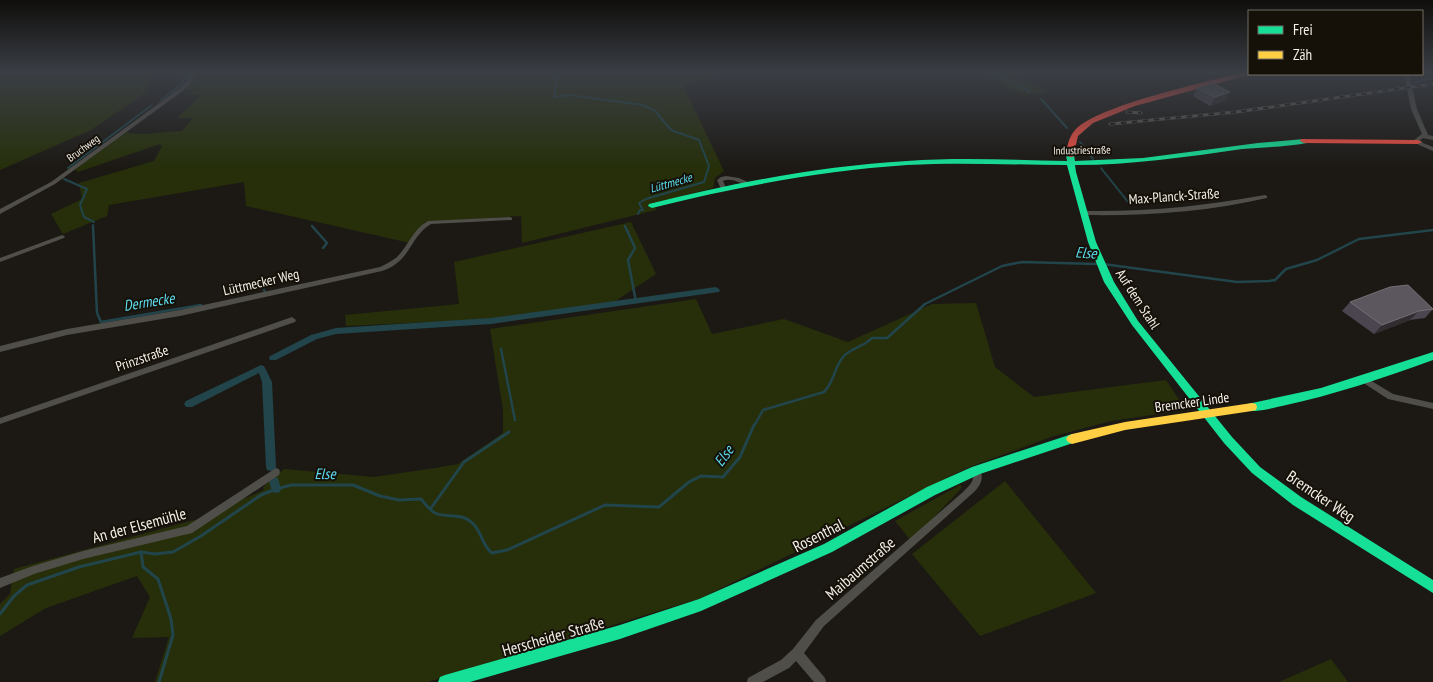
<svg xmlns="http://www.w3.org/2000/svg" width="1433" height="682" viewBox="0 0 1433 682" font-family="'PT Sans Narrow',sans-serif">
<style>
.green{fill:#262f0a}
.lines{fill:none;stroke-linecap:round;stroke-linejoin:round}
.stream-far2{stroke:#21454b;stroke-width:2}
.stream-far1{stroke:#21454b;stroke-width:2.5}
.stream{stroke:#21454b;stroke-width:3}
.canal{fill:#21454b;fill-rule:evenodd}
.street{fill:#504e49;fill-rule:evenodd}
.fast{fill:#16e098;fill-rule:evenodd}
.slow{fill:#ffcf43;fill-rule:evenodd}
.jam{fill:#f24e42;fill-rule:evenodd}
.rail-casing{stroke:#5d5b57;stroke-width:3}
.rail{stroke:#161108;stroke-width:2;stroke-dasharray:5.5;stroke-linecap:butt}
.wall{fill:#4a454f}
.shaded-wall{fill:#302c30}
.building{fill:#5c575f;stroke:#746f75}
.labels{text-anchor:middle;stroke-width:4;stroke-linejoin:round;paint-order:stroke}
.far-street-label{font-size:11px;fill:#f3efe9;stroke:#161108}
.far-water-label{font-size:12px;font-style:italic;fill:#5cdef2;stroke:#161108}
.street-label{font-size:14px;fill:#f3efe9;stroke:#161108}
.water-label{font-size:15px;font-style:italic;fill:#5cdef2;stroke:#161108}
.near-street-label{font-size:16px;fill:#f3efe9;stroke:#161108}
</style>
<rect width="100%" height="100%" fill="#1c1914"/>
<g class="green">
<path d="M0,72H154L145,93L91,130L0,170Z"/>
<path d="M196,72H741L683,85L724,171L715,178L713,188L655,203L656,210L522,243L521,216L425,222L410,243L246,206L244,182L109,205L107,216L63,234L51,214L82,199L79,183L154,161L162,146L160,144L78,172L75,169L126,132C144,137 163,131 182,131L193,118H177L200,96L191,94L193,92L186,88Z"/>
<path d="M975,72H1010L1049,92L1025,95Z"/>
<path d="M631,222L656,274L614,302L494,319L346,326L345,315L459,304L454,262Z"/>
<path d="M696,299L712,334L784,319L848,342L932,304L976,303L995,367L1034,397L1166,380L1186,410L1111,421L1051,437L967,468L701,598L428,682H155L169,637L132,638L150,597L137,576L46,608L0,636V604L10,594L14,569L198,519L264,490L263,487L284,469L374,477L435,468L458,464L503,433V410L490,329Z"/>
<path d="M1005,481L1096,593L980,636L912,554Z"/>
<path d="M960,485L962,487L958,492L911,541L895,521Z"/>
<path d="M1331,659L1348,682H1279Z"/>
</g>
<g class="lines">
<g class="stream-far2">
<path d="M563,72L555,84V97L569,95L643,105L655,111L671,130L699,140L709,166L704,182L646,199L639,203L643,210H640L638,214"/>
<path d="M985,72L1008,80L1030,92"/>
<path d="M1412,83L1433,78"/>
<path d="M1041,99L1067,128"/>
<path d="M161,100L181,85L187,72"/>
<path d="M1080,142L1093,159"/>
<path d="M68,168L152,105"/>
<path d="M1101,168L1128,202"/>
<path d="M64,179L87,189L80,205L84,217L94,222"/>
<path d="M93,225V227"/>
</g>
<g class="stream-far1">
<path d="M93,226L97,313L101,322L201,305"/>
<path d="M312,226L327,243L323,248"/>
<path d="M625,226L635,248L628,260L636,302"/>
<path d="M1103,264L1237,282L1269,281L1275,280L1286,269L1317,260L1359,239L1433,230"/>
<path d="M264,290L265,292"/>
<path d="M501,349L515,420"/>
<path d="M754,426L763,410L824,392C834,382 834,368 843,357C850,348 864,347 872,338H887L925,304L1002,266L1022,262L1097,264"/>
</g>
<g class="stream">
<path d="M431,508L464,462L509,432"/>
<path d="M141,552L143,567L158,579L171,619L173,635L159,682"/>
<path d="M0,614L14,596L27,585L79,567L141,552L155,554L173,552L201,536L261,495L276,489L291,485H353L380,496L399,500L421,499C425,504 430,510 435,513C446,518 460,513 470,521C482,529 481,545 492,553L507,550L605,505L659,507L689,482L701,476L723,477L740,457L754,425"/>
</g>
<g class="canal">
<path d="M716,287L720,290L719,292L491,324L336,334L317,339L276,360H270L269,358L270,356L311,335L336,328L491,318Z"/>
<path d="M261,365L264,366L272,382L276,467L275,470L271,471L267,470L266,467L262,382L259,373L192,407H186L184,404L186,401Z"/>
<path d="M274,477L278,478L281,489L280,492L276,493L272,492L269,481L270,478Z"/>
</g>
<g class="street">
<path d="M190,72H195L192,81L184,90L55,184L0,214V209L51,182L180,88L187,81Z"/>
<path d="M1404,74H1409L1417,109L1428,135L1433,136V140L1423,138L1420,140L1423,143L1433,147V151L1419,145L1414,140L1422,134L1411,109Z"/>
<path d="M726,176L739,178L750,183L747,185C739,183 731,177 723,181L726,188L725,189H721L717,180L721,177Z"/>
<path d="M1265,195L1267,196V198C1207,212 1146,216 1085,215L1082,213L1085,211C1146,212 1205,206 1265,195Z"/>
<path d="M510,217L512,218V220L431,224C409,237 412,261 382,271L180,316L67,335L0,352V346L67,329L180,310L380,267C386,264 392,261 397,257C409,245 413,229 428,221Z"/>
<path d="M62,235L64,236L65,237L64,238L0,262V258Z"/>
<path d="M292,317L296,320L295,322L0,424V418Z"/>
<path d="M1365,377L1393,394L1433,403V409L1388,399L1362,382L1361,380L1362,378Z"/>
<path d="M976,466L979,467C984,477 982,484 974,492L824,626L804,653L825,678L826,682H814L796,661L789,668L763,682H747L748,678L781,660L793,649L816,620L963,492C970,485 976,480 972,470L973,467Z"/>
<path d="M276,468L279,469L280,472L279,475L192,533L83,559L34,574L0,588V578L33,566L83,551L187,526Z"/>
</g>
<g class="fast">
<path d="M1304,139L1308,141L1307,143C1286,147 1263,147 1242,149C1186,157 1132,165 1075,165L1076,172L1096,242L1114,282L1138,321L1232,437L1260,467L1301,497L1433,580V593L1293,505L1252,473L1224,443L1132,325L1104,282L1088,242L1067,165C1014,165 961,162 907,165C820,171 736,187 652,208L648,206L649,204C734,183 820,166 907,161C960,157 1014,160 1067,161L1066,155L1070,153L1074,155L1075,161L1143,158L1258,143Z"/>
<path d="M1433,352V360C1383,378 1334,395 1282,406C1272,408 1258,413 1248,410L1247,407L1248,404L1252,403L1321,388Z"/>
<path d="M1072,434L1076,436L1078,439L1076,442L980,474L935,495L832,552L701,611L620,639L470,682H438L440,677L445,675L620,625L699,599L824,544L927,487L972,467Z"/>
</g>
<path class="slow" d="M1252,403L1256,404L1257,407L1256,410L1252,411L1125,430L1072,444L1068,442L1066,439L1068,436L1072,434L1125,422Z"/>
<g class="jam">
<path d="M1244,72L1252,74L1135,106L1093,123L1078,136L1073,157H1070L1066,155C1067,146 1069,137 1075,130C1098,105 1207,82 1244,72Z"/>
<path d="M1301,139L1418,140L1422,142L1418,144L1304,143L1300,141Z"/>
</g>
<g class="rail-casing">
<g id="rail">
<path d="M1127,112L1141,113"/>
<path d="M1110,124L1236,112L1433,84"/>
</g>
</g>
<use href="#rail" class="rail"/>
</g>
<g class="wall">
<path d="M1197,88L1226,100L1210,106L1193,96Z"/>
<path d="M1350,302L1433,309L1425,318L1410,320L1374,334L1342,311Z"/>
</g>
<g class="shaded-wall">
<path d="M1230,92L1226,100L1210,106L1215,97Z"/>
<path d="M1419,311L1410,320L1374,334L1382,325Z"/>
</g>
<g class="building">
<path d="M1213,83L1230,92L1215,97L1197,88Z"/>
<path d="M1408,285L1433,309L1419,311L1382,325L1350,302L1390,287Z"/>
</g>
<linearGradient id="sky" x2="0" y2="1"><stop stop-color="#0f0e0b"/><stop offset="0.43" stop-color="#3a3e45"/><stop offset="1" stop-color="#3a3e45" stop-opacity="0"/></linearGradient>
<rect width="1433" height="168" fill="url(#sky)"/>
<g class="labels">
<g class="far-street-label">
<text transform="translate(83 148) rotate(-36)" y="4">Bruchweg</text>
<text transform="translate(1082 150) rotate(-1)" y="4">Industriestraße</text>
</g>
<g class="far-water-label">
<text transform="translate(671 183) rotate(-16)" y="4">Lüttmecke</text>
</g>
<g class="street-label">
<text transform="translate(1174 196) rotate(-4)" y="5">Max-Planck-Straße</text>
<text transform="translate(261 282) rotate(-13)" y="5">Lüttmecker Weg</text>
<text transform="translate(1138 299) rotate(57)" y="5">Auf dem Stahl</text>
<text transform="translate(142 358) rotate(-19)" y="5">Prinzstraße</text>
<text transform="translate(1192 402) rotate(-8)" y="5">Bremcker Linde</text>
</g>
<g class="water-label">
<text transform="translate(1086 253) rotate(4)" y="5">Else</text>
<text transform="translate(149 302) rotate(-9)" y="5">Dermecke</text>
<text transform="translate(724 456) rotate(-54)" y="5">Else</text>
<text x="325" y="479">Else</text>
</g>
<g class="near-street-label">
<text transform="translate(1321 496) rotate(34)" y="6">Bremcker Weg</text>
<text transform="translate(139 525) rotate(-15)" y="6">An der Elsemühle</text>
<text transform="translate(818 535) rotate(-27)" y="6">Rosenthal</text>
<text transform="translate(860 568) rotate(-41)" y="6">Maibaumstraße</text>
<text transform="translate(553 636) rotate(-16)" y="6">Herscheider Straße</text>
</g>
</g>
<rect x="1248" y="10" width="175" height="65" fill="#161108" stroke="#6e6a62"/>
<rect x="1258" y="26" width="25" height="8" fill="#16e098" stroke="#6e6a62"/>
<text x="1293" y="35" font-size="15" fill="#f3efe9">Frei</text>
<rect x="1258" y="51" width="25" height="8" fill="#ffcf43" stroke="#6e6a62"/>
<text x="1293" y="60" font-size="15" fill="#f3efe9">Zäh</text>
</svg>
